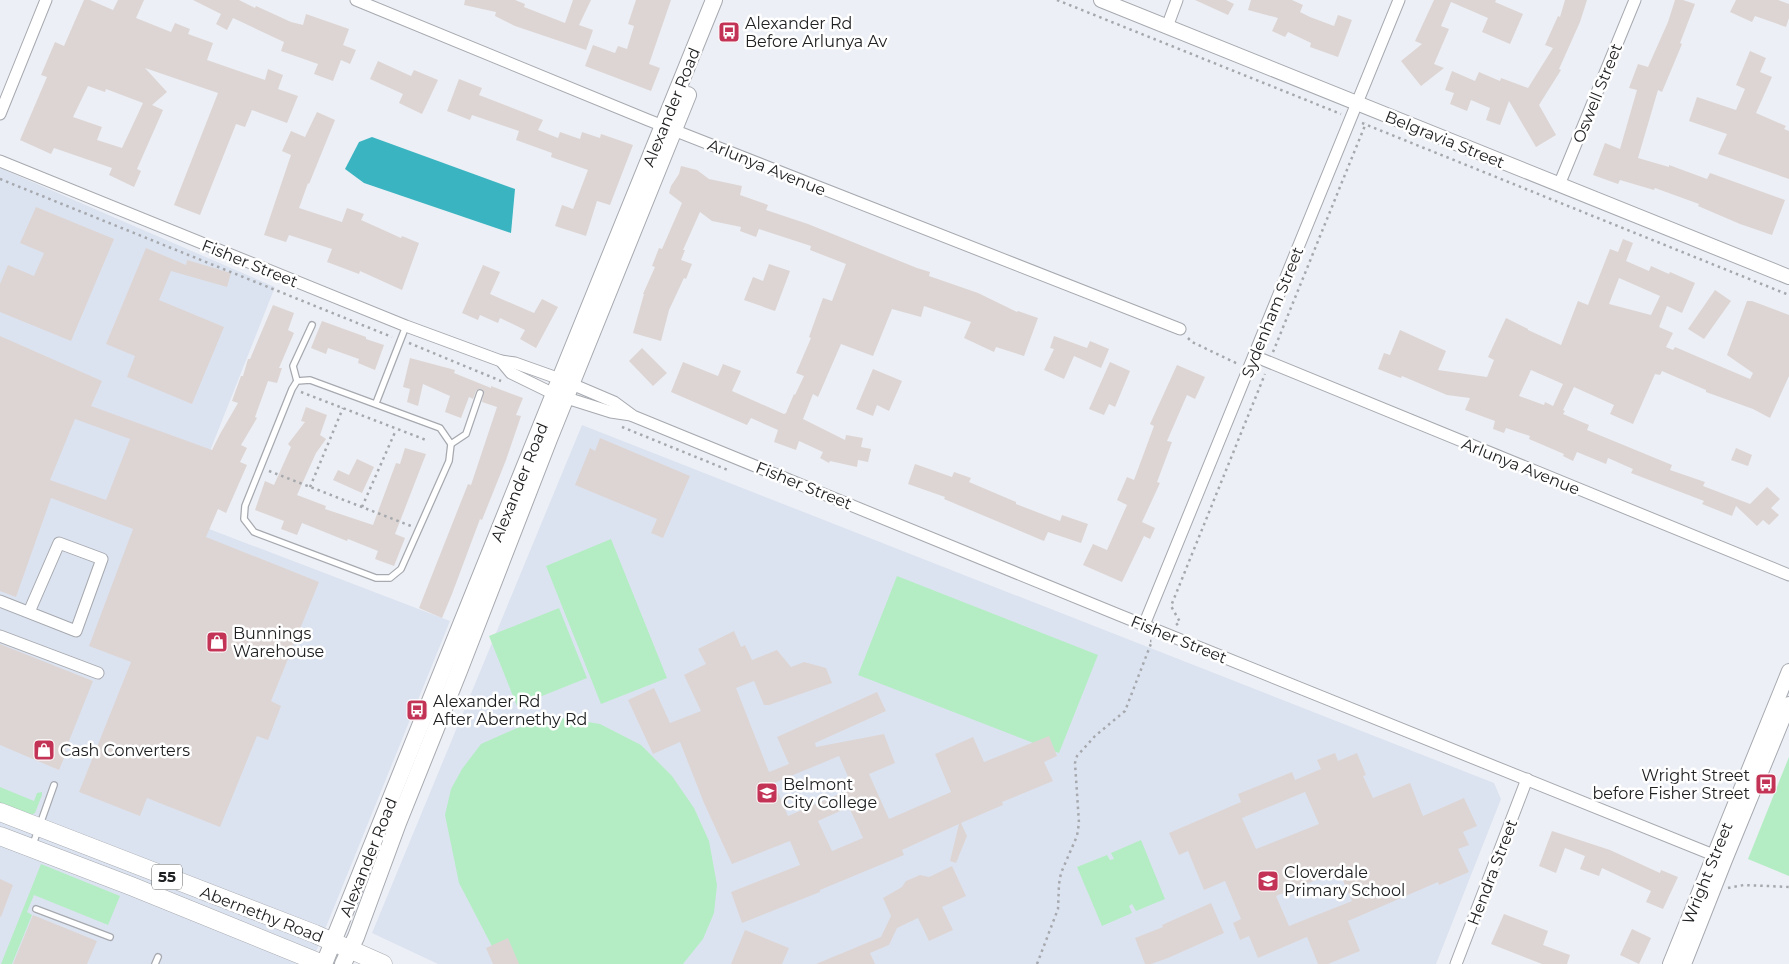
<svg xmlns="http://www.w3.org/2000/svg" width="1789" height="964" viewBox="0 0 1789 964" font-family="Montserrat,sans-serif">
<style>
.built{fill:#dce3f0}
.green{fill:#b4edc4}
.water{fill:#3bb4c1}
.building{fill:#ddd5d3;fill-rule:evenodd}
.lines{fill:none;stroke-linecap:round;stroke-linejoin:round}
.service-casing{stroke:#a6a9af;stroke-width:8}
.minor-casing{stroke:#a6a9af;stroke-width:13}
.tertiary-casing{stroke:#a6a9af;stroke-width:16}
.secondary-casing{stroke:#a6a9af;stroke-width:18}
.primary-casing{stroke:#a6a9af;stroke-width:19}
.path{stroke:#a5a8ac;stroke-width:2.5;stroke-dasharray:2.5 4;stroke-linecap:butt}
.service{stroke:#fff;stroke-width:5.5}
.minor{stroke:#fff;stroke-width:11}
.tertiary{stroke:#fff;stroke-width:14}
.secondary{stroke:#fff;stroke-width:16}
.primary{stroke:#fff;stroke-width:18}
.labels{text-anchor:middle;stroke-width:5;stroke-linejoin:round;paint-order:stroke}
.shield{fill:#fff;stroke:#636465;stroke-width:1}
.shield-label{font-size:15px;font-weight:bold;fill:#202123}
.poi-label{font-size:16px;fill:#202123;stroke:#fff;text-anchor:start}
.street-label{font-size:16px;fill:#202123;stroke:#fff}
</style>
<rect width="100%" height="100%" fill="#eceff5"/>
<g class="built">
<path d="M0,168L275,287L183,519L450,621L311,964H0V640L88,675L0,636Z"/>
<path d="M582,425L1494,783L1501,799L1436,964H438L372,933Z"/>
</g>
<g class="green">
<path d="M611,539L667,678L601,704L546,566Z"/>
<path d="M897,576L1098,655L1059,753L858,675Z"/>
<path d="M559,608L587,678L517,706L489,636Z"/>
<path d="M565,718L600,724L641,745L672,776L694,808L709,841L717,885L714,913L703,939L683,964H504L496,954L459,883L445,815L451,789L462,769L481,744L517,728Z"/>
<path d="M1789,757V876L1748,859Z"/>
<path d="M0,787L34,801L37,793L42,792V795L35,813L31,815L0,804Z"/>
<path d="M1141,840L1165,899L1136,911L1132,904L1129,906L1132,913L1102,926L1077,867L1107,855L1110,860L1114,859L1111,853Z"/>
<path d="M41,864L120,896L108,925L34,895L27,912L32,915L12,964H1Z"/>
</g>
<path class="water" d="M372,137L515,189L511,233L364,183L345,169L359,142Z"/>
<g class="building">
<path d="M84,0H90L113,10L118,0H144L136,18L171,32L175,23L190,29L188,34L213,43L207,60L265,80L268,69L283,75L278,89L298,96L287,123L252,110L245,127L236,124L200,215L174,205L218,93L145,68L167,92L152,105L163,110L137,169L141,171L134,187L109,175L112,168L54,148L51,154L20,140L47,77L41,75L55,42L64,46ZM88,86L105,92L106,89L143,103L122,148L97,140L102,127L73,117Z"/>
<path d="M193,0H239L255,8L256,6L291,22L303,25L306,14L349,29L343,45L356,50L350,64L341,60L333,81L314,74L318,64L281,51L284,42L233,18L227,30L216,24L221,14Z"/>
<path d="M465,0H515L525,4L524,7L565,23L573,0H591L579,25L593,30L586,50L515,26L495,16L496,12L464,5Z"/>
<path d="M636,0H671L649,64L660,68L651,91L585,66L593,45L615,53L618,46L627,49L634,26L628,24Z"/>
<path d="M1195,0H1226L1234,4L1228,15Z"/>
<path d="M1251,0H1292L1303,5L1300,12L1310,17L1334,26L1338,15L1352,20L1338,57L1310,47L1311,43L1288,32L1285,37L1272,31L1278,18L1248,10Z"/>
<path d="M1434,0H1496L1495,2L1523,14L1510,44L1482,32L1488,18L1451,2L1441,26L1449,29L1434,64L1444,68L1421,86L1401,61L1422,44L1415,41Z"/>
<path d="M1565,0H1587L1580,22L1559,69L1561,70L1539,105L1556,135L1536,147L1509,101L1500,125L1486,120L1490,108L1471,100L1467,111L1450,104L1454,93L1445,90L1452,71L1475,81L1479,72L1500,81L1501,78L1528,88L1553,48L1545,45L1558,16L1560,17Z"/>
<path d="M1675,0H1683L1695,4L1680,43L1682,44L1662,92L1658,90L1638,158L1669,167V165L1707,179L1710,173L1785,200L1772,235L1740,224L1698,206L1699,204L1655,188L1654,190L1620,180L1618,184L1593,175L1605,143L1620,149L1637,90L1629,88L1638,64L1648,67L1668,22Z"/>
<path d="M1736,0H1778L1789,4V18L1786,27L1755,16L1752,22L1730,12Z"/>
<path d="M1750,51L1766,58L1760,72L1772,77L1756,113L1786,126L1784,129L1789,131V179L1718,154L1727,134L1689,121L1697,97L1736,110L1745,89L1736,85Z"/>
<path d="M378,61L411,76L414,70L438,80L422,114L399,103L403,94L370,79Z"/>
<path d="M459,79L482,88L479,95L543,120L538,130L558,138L560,132L580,139L582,132L600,138L601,134L633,145L610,205L597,201L586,236L555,226L562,205L573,209L588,170L551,157L552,153L516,140L519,131L472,115L470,120L447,111Z"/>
<path d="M317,112L335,120L309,184L308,183L299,208L342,222L347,208L364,214L361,220L379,228L401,238L402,236L419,243L402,290L360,271L359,274L327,262L332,249L289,235L286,242L264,235L291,155L282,151L291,131L305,137Z"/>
<path d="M681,166L697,170L709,179L742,186L740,195L768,205L766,210L808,224L917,268L930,272L929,276L978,293L1017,312L1018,311L1038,318L1024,356L996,347L994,352L964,338L971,322L924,306L921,317L892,309L873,356L841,344L818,397L813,394L803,419L845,440L846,435L863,438L861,447L871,449L868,462L858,460L857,467L830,461L829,463L820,458L823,452L799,441L796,450L774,442L778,430L751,418L747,425L671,392L683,362L718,376L723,364L741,371L732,391L784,414L786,413L794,394L795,395L804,376L796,373L811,338L809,337L823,298L832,301L846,264L810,250L811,246L759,229L756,237L740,231L741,227L712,221L700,212L683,250H685L681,260L692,264L686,279L684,278L669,310L661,341L633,333L644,294H643L655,267L652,266L659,248L662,249L682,203L669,193L671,186L679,174Z"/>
<path d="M36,207L114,239L71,341L0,312V284L8,265L34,276L44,253L20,243Z"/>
<path d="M1623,239L1633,243L1626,261L1649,271L1651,266L1669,274L1670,272L1695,283L1682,313L1667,306L1659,327L1673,333L1666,347L1673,350L1675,347L1750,379L1753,373L1727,355L1747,301H1752L1789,315V376L1770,418L1753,409L1706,392V390L1662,371L1660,375L1655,374L1633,424L1610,414L1614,405L1574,387L1563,410L1565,411L1563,414L1589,425L1587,430L1672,465L1670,470L1705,482L1703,486L1750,504L1767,487L1780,499L1771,508L1779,515L1769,525L1763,520L1757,526L1736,506L1732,516L1702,504L1704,501L1631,473L1633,469L1608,458L1606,464L1577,452L1573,461L1563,456L1564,454L1529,439L1530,436L1506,428L1504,433L1493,429L1495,421L1465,410L1470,398L1447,395L1402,376L1401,378L1378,369L1384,353L1390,355L1400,330L1446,351L1438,370L1487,377L1494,360L1488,357L1506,318L1528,329V330L1561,345L1578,301L1588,305L1610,249L1618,252ZM1619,278L1660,296L1651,315L1609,304ZM1531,370L1563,384L1553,406L1545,402L1544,405L1519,396Z"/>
<path d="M146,248L186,265L187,260L231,273L227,287L171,271L159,300L224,327L192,404L127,377L135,356L106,344Z"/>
<path d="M769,264L790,271L775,311L744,300L753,277L763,281Z"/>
<path d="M483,265L500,272L490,294L534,313L542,299L558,307L536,348L520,339L525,330L500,318L498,323L480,315L478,320L462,313Z"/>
<path d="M1715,290L1731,301L1704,339L1688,329Z"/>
<path d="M273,305L294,313L288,330L294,333L279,368H282L277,383L268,381L255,417L257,418L241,445L247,448L240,462L247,465L226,513L218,509L206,537L319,582L271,701L281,706L268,740L257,736L220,827L147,798L140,816L79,792L131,662L89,646L133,529L51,498L16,597L0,591V336L102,381L91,406L212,450L220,434L238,403L232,401L241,376H243L248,359H250ZM75,419L130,439L106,500L50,480Z"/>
<path d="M322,321L366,337V339L384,345L375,370L358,363L359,359L328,348L326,354L311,348Z"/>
<path d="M1054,336L1087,348L1090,341L1109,349L1101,368L1074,356L1064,379L1044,370L1054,349L1050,348Z"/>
<path d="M642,348L667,373L653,386L629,361Z"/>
<path d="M410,358L455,370L454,373L491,388V386L523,398L516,415L521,416L506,460L482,520L480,519L452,594L442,618L419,608L468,484L471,485L497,407L482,402L484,392L482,389H479L476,391L473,399L469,397L461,418L445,412L450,396L423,384L418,406L407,402L410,389L403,387Z"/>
<path d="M1110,362L1130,371L1115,407L1109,404L1104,415L1089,409Z"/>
<path d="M1177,365L1205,377L1195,399L1187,395L1167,441L1172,442L1157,482L1160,483L1142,522L1155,528L1150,539L1144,536L1122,582L1083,565L1093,544L1107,550L1127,505L1117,500L1127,477L1134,480L1154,426L1150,424Z"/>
<path d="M873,369L902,381L889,411L877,405L873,416L856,409Z"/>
<path d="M306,407L327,415L320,435L326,439L316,453L297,495L326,506L325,509L373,525L396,463L400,464L405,448L426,454L395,534L405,538L394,566L375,559L378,551L348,539L347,541L302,523L297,535L281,529L284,521L255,510L265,481L274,485L291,447L288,444L305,422L301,421Z"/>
<path d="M600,438L690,476L663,538L651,533L657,519L575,485L590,448L595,451Z"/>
<path d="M1736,448L1752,455L1748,466L1731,460Z"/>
<path d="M357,459L374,467L362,493L333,480L338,470L349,475Z"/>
<path d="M915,464L952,477L954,472L971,478L969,482L1016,502V504L1060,521L1062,515L1088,524L1081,543L1048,532L1044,541L944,499L945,497L908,484Z"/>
<path d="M734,631L741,647L745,645L752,660L777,650L791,667L804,662L826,668L832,683L769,705H764L754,681L736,688L769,772L789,764L777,737L877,692L886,711L815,743L816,747L884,734L895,763L869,774L889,819L951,792L935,754L973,737L984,762L1049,736L1057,756L1044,762L1053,781L1002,802L1003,805L961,823L967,836L956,863L950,861L959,824L902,850L904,855L820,890V892L742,923L731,892L800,865L790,841L732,864L704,803L680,742L653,754L628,700L654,688L670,723L701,711L684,675L706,664L698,649ZM839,756L853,788L788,816L774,783ZM849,807L863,838L832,851L818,821Z"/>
<path d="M0,644L93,681L65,751H67L59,770L0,745Z"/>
<path d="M1335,753L1338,761L1357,753L1366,775L1363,776L1373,798L1410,783L1423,816L1464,798L1477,826L1463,832L1469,845L1458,849L1469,872L1439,885L1438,882L1348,921L1360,951L1328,964H1318L1307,937L1258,958L1249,936L1240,940L1233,923L1241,919L1225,881L1204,890L1188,851L1179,855L1169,833L1241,802L1238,794L1292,772L1295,780L1321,769L1317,760ZM1305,792L1319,824L1256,849L1242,818ZM1339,871L1352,901L1289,926L1276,896Z"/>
<path d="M1552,831L1610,850L1660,873L1661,870L1678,877L1663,909L1646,902L1651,891L1602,868L1599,876L1580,869L1585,856L1565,848L1556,873L1539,866Z"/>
<path d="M952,866L966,896L942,907L953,930L929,941L918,918L897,928L889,945L870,953L875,964H816L881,937L891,916L883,898L902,887L906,881L920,875L929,877Z"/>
<path d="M0,879L13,885L1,917L0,916Z"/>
<path d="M1211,903L1224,933L1168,958L1151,964H1145L1135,938L1163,927L1162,925Z"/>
<path d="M1504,914L1548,931L1543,945L1570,955L1567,964H1542L1491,944Z"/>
<path d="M33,915L97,941L87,964H13Z"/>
<path d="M1632,929L1651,938L1639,964L1620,955Z"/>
<path d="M745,930L789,948L782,964H731Z"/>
<path d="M508,938L519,964H493L486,948Z"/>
</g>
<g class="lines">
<g class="service-casing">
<g id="service">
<path d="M310,380L440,428L451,444L449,461L401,569L390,578H376L254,532L244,519L245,506L292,389L297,381Z"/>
<path d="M297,381L293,366L312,325"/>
<path d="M376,403L406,326"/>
<path d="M451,444L466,434L480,393"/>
<path d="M32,847L54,785"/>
<path d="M36,909L110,937"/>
<path d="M155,964L158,957"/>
</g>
</g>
<g class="minor-casing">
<g id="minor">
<path d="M356,0L648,120L1180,329"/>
<path d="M1167,27L1177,0"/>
<path d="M0,114L46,0"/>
<path d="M0,161L406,326L501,361L515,363L560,379L614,402L633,416L1119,615L1721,858"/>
<path d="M1559,185L1635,0"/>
<path d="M1254,356L1789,575"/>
<path d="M501,361L511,373L554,394L611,412L631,415"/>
<path d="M0,601L76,631L102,559L59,543L29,612"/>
<path d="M1144,625L1399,0"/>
<path d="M0,636L98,673"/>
<path d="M1456,964L1527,779"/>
</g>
</g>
<g class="tertiary-casing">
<g id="tertiary">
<path d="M1101,0L1789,277"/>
<path d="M1670,964L1789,671"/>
<path d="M1684,964L1725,860L1789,704"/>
</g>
</g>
<g class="secondary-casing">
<g id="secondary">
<path d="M324,964L560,379L714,0"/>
<path d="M343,964L356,937L398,823L459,671L549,439L688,95"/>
</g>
</g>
<g class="primary-casing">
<g id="primary">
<path d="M0,812L315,934L383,964"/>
<path d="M0,836L131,886L323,964"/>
</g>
</g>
<g class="path">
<path d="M1057,0L1341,114"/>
<path d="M1362,123L1789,295"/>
<path d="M0,179L392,337"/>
<path d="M1188,338L1192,342L1238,364"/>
<path d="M409,343L501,381"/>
<path d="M1273,352L1366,123"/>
<path d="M301,392L426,440"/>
<path d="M622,427L728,470"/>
<path d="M269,471L411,526"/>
<path d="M310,487L343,408"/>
<path d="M362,507L396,430"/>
<path d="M1176,625L1180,622L1171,606L1265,374"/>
<path d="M1728,888L1744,885L1789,887"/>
<path d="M1037,964L1058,909L1059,884L1061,873L1077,836L1079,823L1075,763L1077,756L1095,736L1125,711L1152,641H1150"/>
</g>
<use href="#service" class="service"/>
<use href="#minor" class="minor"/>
<use href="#tertiary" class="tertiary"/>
<use href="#secondary" class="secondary"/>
<use href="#primary" class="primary"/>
</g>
<defs>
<g id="bus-square" transform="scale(1.125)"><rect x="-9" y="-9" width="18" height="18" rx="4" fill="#c33355" stroke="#fff"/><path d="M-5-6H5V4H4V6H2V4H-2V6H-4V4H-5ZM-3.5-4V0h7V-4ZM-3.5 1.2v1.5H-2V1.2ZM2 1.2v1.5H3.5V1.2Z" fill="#fff"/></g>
<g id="shop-square" transform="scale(1.125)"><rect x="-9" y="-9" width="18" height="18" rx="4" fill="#c33355" stroke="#fff"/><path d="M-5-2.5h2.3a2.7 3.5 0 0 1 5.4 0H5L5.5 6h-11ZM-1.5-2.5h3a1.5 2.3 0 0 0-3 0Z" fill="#fff"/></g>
<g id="school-square" transform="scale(1.125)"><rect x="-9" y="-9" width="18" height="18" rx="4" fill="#c33355" stroke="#fff"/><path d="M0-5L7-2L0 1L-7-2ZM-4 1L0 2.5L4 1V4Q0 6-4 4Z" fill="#fff"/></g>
</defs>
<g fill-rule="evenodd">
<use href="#bus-square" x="729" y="32"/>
<use href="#shop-square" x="217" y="642"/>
<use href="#bus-square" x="417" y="710"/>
<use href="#shop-square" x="44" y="750"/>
<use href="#bus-square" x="1766" y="784"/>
<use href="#school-square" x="767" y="793"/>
<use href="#school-square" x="1268" y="881"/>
</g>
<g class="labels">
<rect class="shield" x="152" y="864.5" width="30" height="25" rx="4"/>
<g class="shield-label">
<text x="167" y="882">55</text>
</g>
<g class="poi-label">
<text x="745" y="29">Alexander Rd<tspan x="745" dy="18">Before Arlunya Av</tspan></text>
<text x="233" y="639">Bunnings<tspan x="233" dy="18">Warehouse</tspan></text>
<text x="433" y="707">Alexander Rd<tspan x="433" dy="18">After Abernethy Rd</tspan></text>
<text x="60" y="756">Cash Converters</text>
<text x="1750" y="781" text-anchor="end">Wright Street<tspan x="1750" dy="18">before Fisher Street</tspan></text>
<text x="783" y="790">Belmont<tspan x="783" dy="18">City College</tspan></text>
<text x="1284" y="878">Cloverdale<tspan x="1284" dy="18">Primary School</tspan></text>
</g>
<g class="street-label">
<text transform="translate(1597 93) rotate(-68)" y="6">Oswell Street</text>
<text transform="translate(671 107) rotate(-68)" y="6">Alexander Road</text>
<text transform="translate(1445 139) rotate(22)" y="6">Belgravia Street</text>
<text transform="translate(767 167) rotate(22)" y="6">Arlunya Avenue</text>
<text transform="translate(250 263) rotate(22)" y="6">Fisher Street</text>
<text transform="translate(1272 312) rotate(-68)" y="6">Sydenham Street</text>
<text transform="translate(1521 466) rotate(22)" y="6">Arlunya Avenue</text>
<text transform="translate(519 482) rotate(-68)" y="6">Alexander Road</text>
<text transform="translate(804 485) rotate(22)" y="6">Fisher Street</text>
<text transform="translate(1179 639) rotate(22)" y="6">Fisher Street</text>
<text transform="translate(368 857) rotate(-68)" y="6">Alexander Road</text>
<text transform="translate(1492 872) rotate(-69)" y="6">Hendra Street</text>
<text transform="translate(1707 873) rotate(-68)" y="6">Wright Street</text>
<text transform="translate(262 914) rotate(21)" y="6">Abernethy Road</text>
</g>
</g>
</svg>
